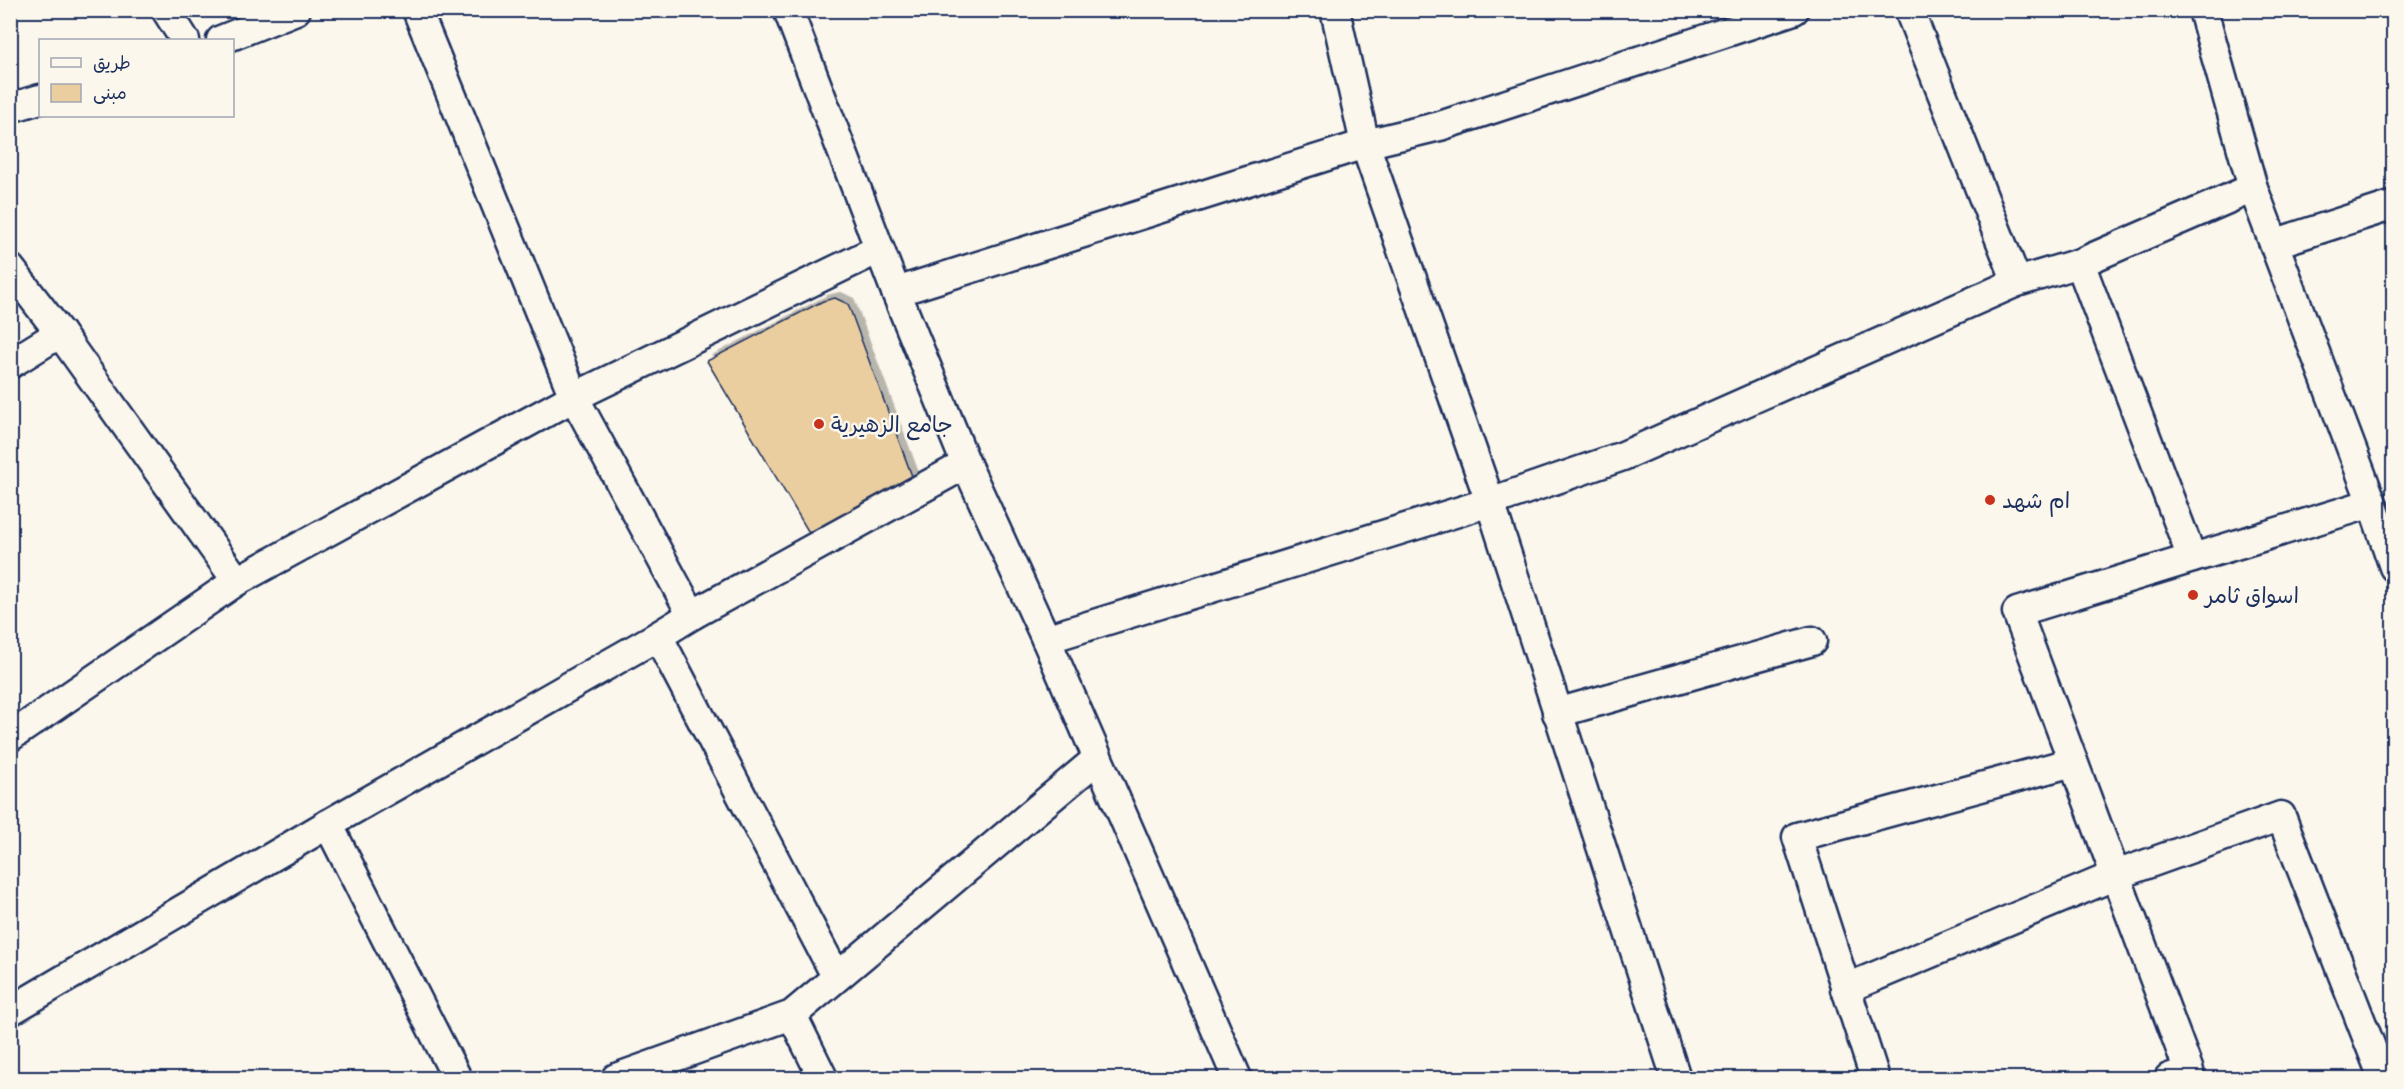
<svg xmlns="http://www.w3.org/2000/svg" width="2404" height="1089" viewBox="0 0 2404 1089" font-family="Mynerve,'Playpen Sans Arabic',sans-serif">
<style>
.building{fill:#ebce9f;stroke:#1b2f5e;stroke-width:1.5;filter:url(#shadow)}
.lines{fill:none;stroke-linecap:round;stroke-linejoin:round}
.minor-casing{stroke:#1b2f5e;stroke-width:33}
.minor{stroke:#fbf7ec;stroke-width:28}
.poi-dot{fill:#c8321e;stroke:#fbf7ec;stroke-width:2}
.labels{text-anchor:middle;stroke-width:5;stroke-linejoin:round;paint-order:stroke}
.poi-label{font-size:22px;fill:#1b2f5e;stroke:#fbf7ec;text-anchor:start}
</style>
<defs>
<filter id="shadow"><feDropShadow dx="5.5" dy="-5.5" stdDeviation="0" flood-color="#0004"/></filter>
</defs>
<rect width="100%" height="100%" fill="#fbf7ec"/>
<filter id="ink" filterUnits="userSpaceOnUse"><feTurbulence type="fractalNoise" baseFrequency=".0167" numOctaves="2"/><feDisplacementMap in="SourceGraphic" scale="12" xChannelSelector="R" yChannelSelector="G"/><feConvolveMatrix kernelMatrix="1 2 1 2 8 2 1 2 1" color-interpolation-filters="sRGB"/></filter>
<g filter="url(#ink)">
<path class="building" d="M835,298L848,304L916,487L814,541L707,361L823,301Z"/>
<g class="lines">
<g class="minor-casing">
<g id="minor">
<path d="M166,10L185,40"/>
<path d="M417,10L574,397L692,615"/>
<path d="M788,10L896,292L966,464L1046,639L1237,1078"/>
<path d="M1335,10L1365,144L1490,502L1676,1078"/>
<path d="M1909,10L2017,282"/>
<path d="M2203,10L2253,188L2372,503L2394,567"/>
<path d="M221,40L296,10"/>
<path d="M10,108L40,99"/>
<path d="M2276,243L2394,205"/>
<path d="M2080,263L2192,558"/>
<path d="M10,268L60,333L237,581"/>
<path d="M896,292L1365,144L1440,126L1794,10"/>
<path d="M10,364L60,333"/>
<path d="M658,636L836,976"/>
<path d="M1046,639L1490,502L1623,456L2017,282L2080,263L2253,188"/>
<path d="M1557,713L1812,641"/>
<path d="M10,737L237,581L574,397L879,249"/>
<path d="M328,824L457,1078"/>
<path d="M1845,989L2116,875L2281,816L2383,1078"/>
<path d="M10,1011L328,824L658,636L692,615L966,464"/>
<path d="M792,1015L823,1078"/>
<path d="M616,1078L792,1015L1097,759"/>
<path d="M1875,1078L1797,837L2073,762"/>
<path d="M2169,1078L2189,1071L2017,612L2372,503"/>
</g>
</g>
<use href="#minor" class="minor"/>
</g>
</g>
<g class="poi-dot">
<circle cx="819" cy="424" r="6"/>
<circle cx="1990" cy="500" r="6"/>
<circle cx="2193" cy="595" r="6"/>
</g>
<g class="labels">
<g class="poi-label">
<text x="831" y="432">جامع الزهيرية</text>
<text x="2002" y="508">ام شهد</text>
<text x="2205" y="603">اسواق ثامر</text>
</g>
</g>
<rect width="2404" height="1089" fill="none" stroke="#fbf7ec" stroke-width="36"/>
<rect x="18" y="18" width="2368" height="1053" fill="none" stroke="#1b2f5e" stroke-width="2" filter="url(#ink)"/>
<rect x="39" y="39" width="195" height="78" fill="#fbf7ec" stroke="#a1a7b3" stroke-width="1.5"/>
<rect x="51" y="58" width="30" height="9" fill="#fbf7ec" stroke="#a1a7b3" stroke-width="1.5"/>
<text x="93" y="69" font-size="18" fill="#1b2f5e">طريق</text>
<rect x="51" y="84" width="30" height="18" fill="#ebce9f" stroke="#a1a7b3" stroke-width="1.5"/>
<text x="93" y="99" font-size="18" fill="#1b2f5e">مبنى</text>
</svg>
